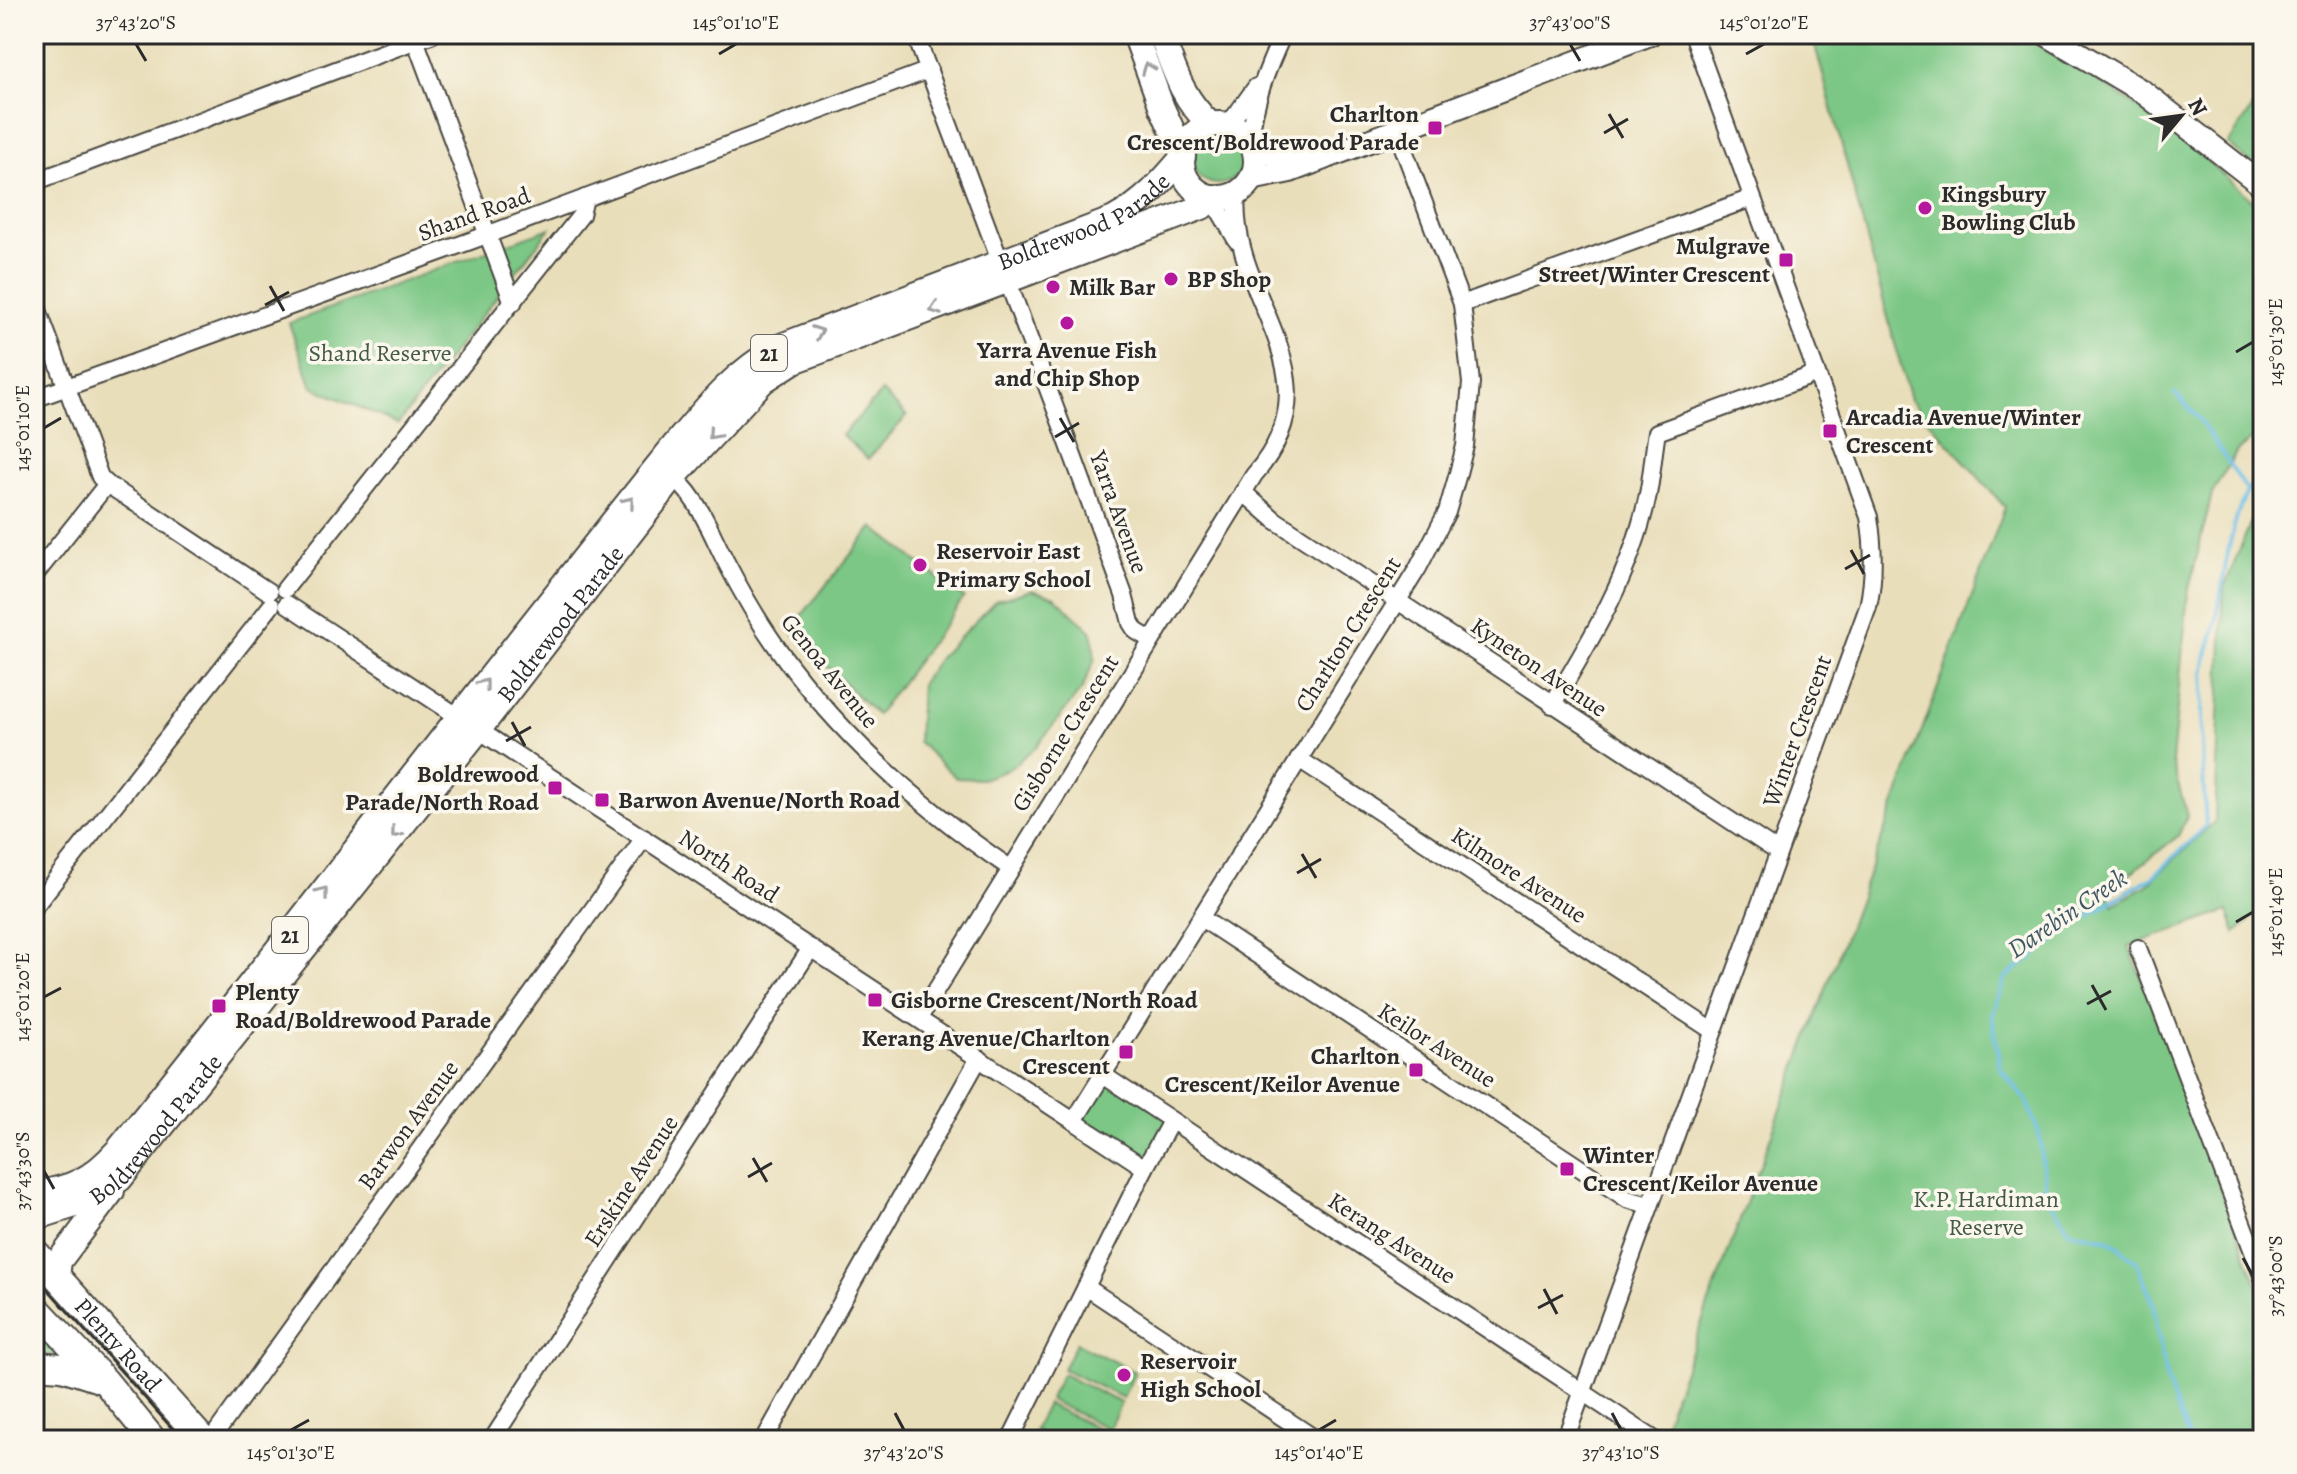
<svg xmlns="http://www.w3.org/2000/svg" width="2297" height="1474" viewBox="0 0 2297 1474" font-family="Alegreya,serif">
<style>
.green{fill:#7cc785;stroke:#547958;stroke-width:2}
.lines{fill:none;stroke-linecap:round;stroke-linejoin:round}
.stream{stroke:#69bde5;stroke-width:4}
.minor-casing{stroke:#484640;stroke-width:20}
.secondary-casing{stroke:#484640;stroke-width:26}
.primary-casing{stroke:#484640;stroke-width:28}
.trunk-casing{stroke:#484640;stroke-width:30}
.minor{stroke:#fff;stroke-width:16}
.secondary{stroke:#fff;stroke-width:22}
.primary{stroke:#fff;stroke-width:24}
.trunk{stroke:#fff;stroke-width:26}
.tram{stroke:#2b2b2b;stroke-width:2}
.oneway{stroke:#a0a0a0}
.ticks{fill:none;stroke:#2b2b2b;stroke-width:3}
.poi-dot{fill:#b5179e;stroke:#fbf7ec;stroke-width:3}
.labels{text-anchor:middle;stroke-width:7;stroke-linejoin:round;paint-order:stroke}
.shield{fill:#fbf7ec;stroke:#696865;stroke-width:2}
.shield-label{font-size:22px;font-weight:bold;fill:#2b2b2b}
.poi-label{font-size:24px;font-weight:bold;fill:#2b2b2b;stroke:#fbf7ec;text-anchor:start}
.street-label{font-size:24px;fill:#2b2b2b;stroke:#fbf7ec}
.park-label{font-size:24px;fill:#435a46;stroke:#fbf7ec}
.water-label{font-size:26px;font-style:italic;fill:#3e5763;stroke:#fbf7ec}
.neatline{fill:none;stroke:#2b2b2b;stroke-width:3}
.ticks-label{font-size:20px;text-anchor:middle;fill:#2b2b2b}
</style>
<rect width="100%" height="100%" fill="#fbf7ec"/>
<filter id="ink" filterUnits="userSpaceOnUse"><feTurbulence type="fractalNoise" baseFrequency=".0125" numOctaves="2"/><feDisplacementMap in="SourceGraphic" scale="16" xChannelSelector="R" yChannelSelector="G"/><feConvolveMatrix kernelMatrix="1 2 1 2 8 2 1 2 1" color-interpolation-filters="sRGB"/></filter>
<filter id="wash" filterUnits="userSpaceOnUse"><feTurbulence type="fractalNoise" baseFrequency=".006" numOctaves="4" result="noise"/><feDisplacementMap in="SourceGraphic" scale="32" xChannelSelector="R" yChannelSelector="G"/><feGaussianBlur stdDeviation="1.8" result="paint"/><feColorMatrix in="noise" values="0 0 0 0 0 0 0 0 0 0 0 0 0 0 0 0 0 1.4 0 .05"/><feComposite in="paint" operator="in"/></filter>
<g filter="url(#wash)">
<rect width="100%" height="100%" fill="#e9deba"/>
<g class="green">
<path d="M1812,34H2020L2126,99L2188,144L2263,210V431L2237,451L2212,494L2188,593L2172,762L2187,816L2178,836L2127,876L2105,886L2113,905L2147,885L2215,821L2224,588L2263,492V908L2236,933L2228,911L2129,946L2263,1300V1440H1658L2005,507L1910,400Z"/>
<path d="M2257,101L2263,104V173L2228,144Z"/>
<circle cx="1218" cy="158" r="26"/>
<path d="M550,228L398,424L312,387L289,323Z"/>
<path d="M882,392L907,416L868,459L842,435Z"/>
<path d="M873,527L964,598L877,715L790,630Z"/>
<path d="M1031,590L1055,597L1092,632L1095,659L1082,689L1035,748L1007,770L982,779L956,778L918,742L921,683L939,658L995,601Z"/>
<path d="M1103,1075L1171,1121L1145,1168L1074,1121Z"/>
<path d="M34,1323L64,1357L34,1354Z"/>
<path d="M1076,1343L1135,1372L1123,1398L1063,1369Z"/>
<path d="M1062,1374L1121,1403L1109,1429L1049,1400Z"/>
<path d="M1047,1404L1106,1432L1102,1440H1055L1034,1430Z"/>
</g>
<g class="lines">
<g class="stream">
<path d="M2175,393L2200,420L2246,489"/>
<path d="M2189,1440L2166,1378L2153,1302L2136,1261L2108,1239L2070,1231L2046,1195L2039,1133L2026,1100L2000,1068L1992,1014L2005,978L2079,921L2154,876L2206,826C2203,773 2199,719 2205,665C2207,649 2214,634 2217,618C2223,586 2232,489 2263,475"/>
</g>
</g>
</g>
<g filter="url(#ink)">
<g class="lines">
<g class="minor-casing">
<g id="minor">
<path d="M413,34L513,303"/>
<path d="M915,34L1066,437L1124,595L1131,623L1136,631L1151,640"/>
<path d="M1226,124L1235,116L1256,87"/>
<path d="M1250,140C1254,101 1267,69 1283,34"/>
<path d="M34,182L433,34"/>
<path d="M1215,197L1219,210L1237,241"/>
<path d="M34,299L100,477L107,484L269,592"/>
<path d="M1462,304L1752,198"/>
<path d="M34,399L473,240L929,70"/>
<path d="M666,471C697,493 709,529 726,562C741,591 757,619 776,646C839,735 920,807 1010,868"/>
<path d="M1243,492L1275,520L1778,852"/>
<path d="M34,576L107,484"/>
<path d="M285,589L581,215L585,198"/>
<path d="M287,604L1145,1168"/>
<path d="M1552,705C1591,640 1631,574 1647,499C1652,477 1653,454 1657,432L1805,378L1816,371"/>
<path d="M1299,759L1713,1031"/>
<path d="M34,907L271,606"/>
<path d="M1201,918L1627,1199L1649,1205"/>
<path d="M2138,948L2263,1278"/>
<path d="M919,1018L1254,475C1343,373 1227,298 1237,193"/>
<path d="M1103,1075L1655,1440"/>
<path d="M1074,1121L1418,568L1447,512L1457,477L1465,446L1471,383L1462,304L1395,126"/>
<path d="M1086,1287L1317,1440"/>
<path d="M211,1440L644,838"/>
<path d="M492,1440L811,948"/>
<path d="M764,1440L979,1058"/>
<path d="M1010,1440L1145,1168L1171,1121"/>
<path d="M1565,1440L1868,607C1875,576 1874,548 1869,517L1693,34"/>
</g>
</g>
<g class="secondary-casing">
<g id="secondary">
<path d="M2046,34L2143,92L2263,186"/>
<path d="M1254,147L1284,158L1310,155"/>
<path d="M1251,179L1290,171L1650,34"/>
</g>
</g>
<g class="primary-casing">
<g id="primary">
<path d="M1135,34L1162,108L1183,154"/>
<path d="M1161,34C1174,70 1182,99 1211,125"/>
<circle cx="1219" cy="161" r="37"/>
<path id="s1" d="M34,1194C73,1188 91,1180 118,1150C269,964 413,773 563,585C598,541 632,497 668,453C705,409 730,375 781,346L1114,219C1144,202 1161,183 1183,157"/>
<path id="s2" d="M34,1218L91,1200L120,1179L480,728L674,477L763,381L794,361L1176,217L1202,207L1214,197"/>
<path d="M57,1277L59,1261L112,1191"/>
</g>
</g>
<g class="trunk-casing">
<g id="trunk">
<path id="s3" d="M34,1251L203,1440"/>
<path d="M34,1306L105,1381L153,1440"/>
<path d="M34,1365L62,1367L102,1380"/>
</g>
</g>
<use href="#minor" class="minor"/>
<use href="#secondary" class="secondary"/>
<use href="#primary" class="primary"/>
<use href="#trunk" class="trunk"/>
<path class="tram" d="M34,1274L182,1440"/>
</g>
<defs><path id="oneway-chevron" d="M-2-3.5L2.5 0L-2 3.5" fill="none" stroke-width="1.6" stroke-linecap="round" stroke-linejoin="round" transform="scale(2)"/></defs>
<g class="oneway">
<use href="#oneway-chevron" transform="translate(1148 68) rotate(-111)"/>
<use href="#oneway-chevron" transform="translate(935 309) rotate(160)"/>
<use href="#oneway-chevron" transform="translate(818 332) rotate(-21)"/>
<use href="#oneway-chevron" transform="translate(713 434) rotate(132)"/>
<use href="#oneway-chevron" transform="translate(629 502) rotate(-51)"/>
<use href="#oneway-chevron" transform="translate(484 684) rotate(-52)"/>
<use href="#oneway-chevron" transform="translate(396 833) rotate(129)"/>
<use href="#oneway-chevron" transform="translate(323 892) rotate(-52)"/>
</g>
</g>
<path class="ticks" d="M136,44L146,61M1570,44L1580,61M719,54L736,44M1746,54L1764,44M1609,114L1623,138M1604,133L1628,119M270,286L284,311M265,305L289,292M2236,352L2253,342M1060,418L1074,442M44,428L61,418M1055,437L1079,423M1851,550L1864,574M1845,569L1870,555M512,722L525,746M506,741L531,727M1302,854L1316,878M1297,873L1321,859M2236,922L2253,912M2092,985L2106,1010M44,997L61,988M2087,1004L2111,991M753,1158L767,1182M44,1171L54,1189M748,1177L772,1163M2243,1258L2253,1276M1544,1289L1557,1314M1538,1308L1563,1295M895,1413L904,1430M1612,1413L1621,1430M291,1430L309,1420M1319,1430L1336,1420"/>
<g class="poi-dot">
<rect x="1427" y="120" width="16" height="16" rx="4"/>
<circle cx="1925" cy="208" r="8"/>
<rect x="1778" y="252" width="16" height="16" rx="4"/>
<circle cx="1171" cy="279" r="8"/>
<circle cx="1053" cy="287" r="8"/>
<circle cx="1067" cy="323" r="8"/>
<rect x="1822" y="423" width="16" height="16" rx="4"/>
<circle cx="920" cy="565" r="8"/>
<rect x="547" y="780" width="16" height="16" rx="4"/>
<rect x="594" y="792" width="16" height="16" rx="4"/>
<rect x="867" y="992" width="16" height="16" rx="4"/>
<rect x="211" y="998" width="16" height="16" rx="4"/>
<rect x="1118" y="1044" width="16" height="16" rx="4"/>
<rect x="1408" y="1062" width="16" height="16" rx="4"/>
<rect x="1559" y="1161" width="16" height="16" rx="4"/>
<circle cx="1124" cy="1375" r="8"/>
</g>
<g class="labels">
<g class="shield">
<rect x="751" y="335" width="36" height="36" rx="6"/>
<rect x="272" y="917" width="36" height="36" rx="6"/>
</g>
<g class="shield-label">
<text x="769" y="361">21</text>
<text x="290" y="943">21</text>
</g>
<g class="poi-label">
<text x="1419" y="122" text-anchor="end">Charlton<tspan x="1419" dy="28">Crescent/Boldrewood Parade</tspan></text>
<text x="1941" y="202">Kingsbury<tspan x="1941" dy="28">Bowling Club</tspan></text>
<text x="1770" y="254" text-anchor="end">Mulgrave<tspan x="1770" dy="28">Street/Winter Crescent</tspan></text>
<text x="1187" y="287">BP Shop</text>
<text x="1069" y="295">Milk Bar</text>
<text x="1067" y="358" text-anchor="middle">Yarra Avenue Fish<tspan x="1067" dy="28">and Chip Shop</tspan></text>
<text x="1846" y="425">Arcadia Avenue/Winter<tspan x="1846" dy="28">Crescent</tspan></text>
<text x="936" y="559">Reservoir East<tspan x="936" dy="28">Primary School</tspan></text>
<text x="539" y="782" text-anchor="end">Boldrewood<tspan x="539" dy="28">Parade/North Road</tspan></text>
<text x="618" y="808">Barwon Avenue/North Road</text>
<text x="235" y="1000">Plenty<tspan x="235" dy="28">Road/Boldrewood Parade</tspan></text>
<text x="891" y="1008">Gisborne Crescent/North Road</text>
<text x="1110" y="1046" text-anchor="end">Kerang Avenue/Charlton<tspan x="1110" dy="28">Crescent</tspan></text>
<text x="1400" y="1064" text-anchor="end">Charlton<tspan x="1400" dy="28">Crescent/Keilor Avenue</tspan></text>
<text x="1583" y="1163">Winter<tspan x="1583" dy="28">Crescent/Keilor Avenue</tspan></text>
<text x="1140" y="1369">Reservoir<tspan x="1140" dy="28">High School</tspan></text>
</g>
<g class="street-label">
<text transform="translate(474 214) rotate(-20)" y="8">Shand Road</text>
<text dy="8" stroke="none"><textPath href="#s1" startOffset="1470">Boldrewood Parade</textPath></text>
<text transform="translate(1119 512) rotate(70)" y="8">Yarra Avenue</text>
<text dy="8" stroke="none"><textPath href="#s2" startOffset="804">Boldrewood Parade</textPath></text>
<text transform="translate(1348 634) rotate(-58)" y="8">Charlton Crescent</text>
<text transform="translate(1539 667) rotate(34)" y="8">Kyneton Avenue</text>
<text transform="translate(830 671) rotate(51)" y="8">Genoa Avenue</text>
<text transform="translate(1797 731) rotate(-70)" y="8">Winter Crescent</text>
<text transform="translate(1065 733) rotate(-58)" y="8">Gisborne Crescent</text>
<text transform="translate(729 866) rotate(33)" y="8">North Road</text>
<text transform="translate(1519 875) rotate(33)" y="8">Kilmore Avenue</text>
<text transform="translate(1437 1045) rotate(33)" y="8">Keilor Avenue</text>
<text transform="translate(408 1125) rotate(-54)" y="8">Barwon Avenue</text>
<text dy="8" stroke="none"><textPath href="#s2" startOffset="156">Boldrewood Parade</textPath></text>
<text transform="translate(631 1181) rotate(-57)" y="8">Erskine Avenue</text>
<text transform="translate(1392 1238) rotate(33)" y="8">Kerang Avenue</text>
<text dy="8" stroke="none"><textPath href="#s3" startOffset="126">Plenty Road</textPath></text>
</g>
<g class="park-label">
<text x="380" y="361">Shand Reserve</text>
<text x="1986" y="1207">K.P. Hardiman<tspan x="1986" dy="28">Reserve</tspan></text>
</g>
<g class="water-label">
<text transform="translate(2067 913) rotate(-34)" y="9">Darebin Creek</text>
</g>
</g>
<rect width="2297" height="1474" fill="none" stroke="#fbf7ec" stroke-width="88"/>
<g transform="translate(2181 116) rotate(61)" stroke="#fbf7ec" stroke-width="6" paint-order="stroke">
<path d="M0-6L14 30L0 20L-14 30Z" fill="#2b2b2b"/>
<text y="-12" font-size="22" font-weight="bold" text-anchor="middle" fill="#2b2b2b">N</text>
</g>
<rect x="44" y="44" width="2209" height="1386" class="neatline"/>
<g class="ticks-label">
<text x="136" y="29">37°43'20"S</text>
<text x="736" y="29">145°01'10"E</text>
<text x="1570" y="29">37°43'00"S</text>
<text x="1764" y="29">145°01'20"E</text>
<text transform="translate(2275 342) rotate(-90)" y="7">145°01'30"E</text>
<text transform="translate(22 428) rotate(-90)" y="7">145°01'10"E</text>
<text transform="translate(2275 912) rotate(-90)" y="7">145°01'40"E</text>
<text transform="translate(22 997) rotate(-90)" y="7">145°01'20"E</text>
<text transform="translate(22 1171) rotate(-90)" y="7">37°43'30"S</text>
<text transform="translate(2275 1276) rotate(-90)" y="7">37°43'00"S</text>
<text x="291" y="1459">145°01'30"E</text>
<text x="904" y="1459">37°43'20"S</text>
<text x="1319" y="1459">145°01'40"E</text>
<text x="1621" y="1459">37°43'10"S</text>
</g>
</svg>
